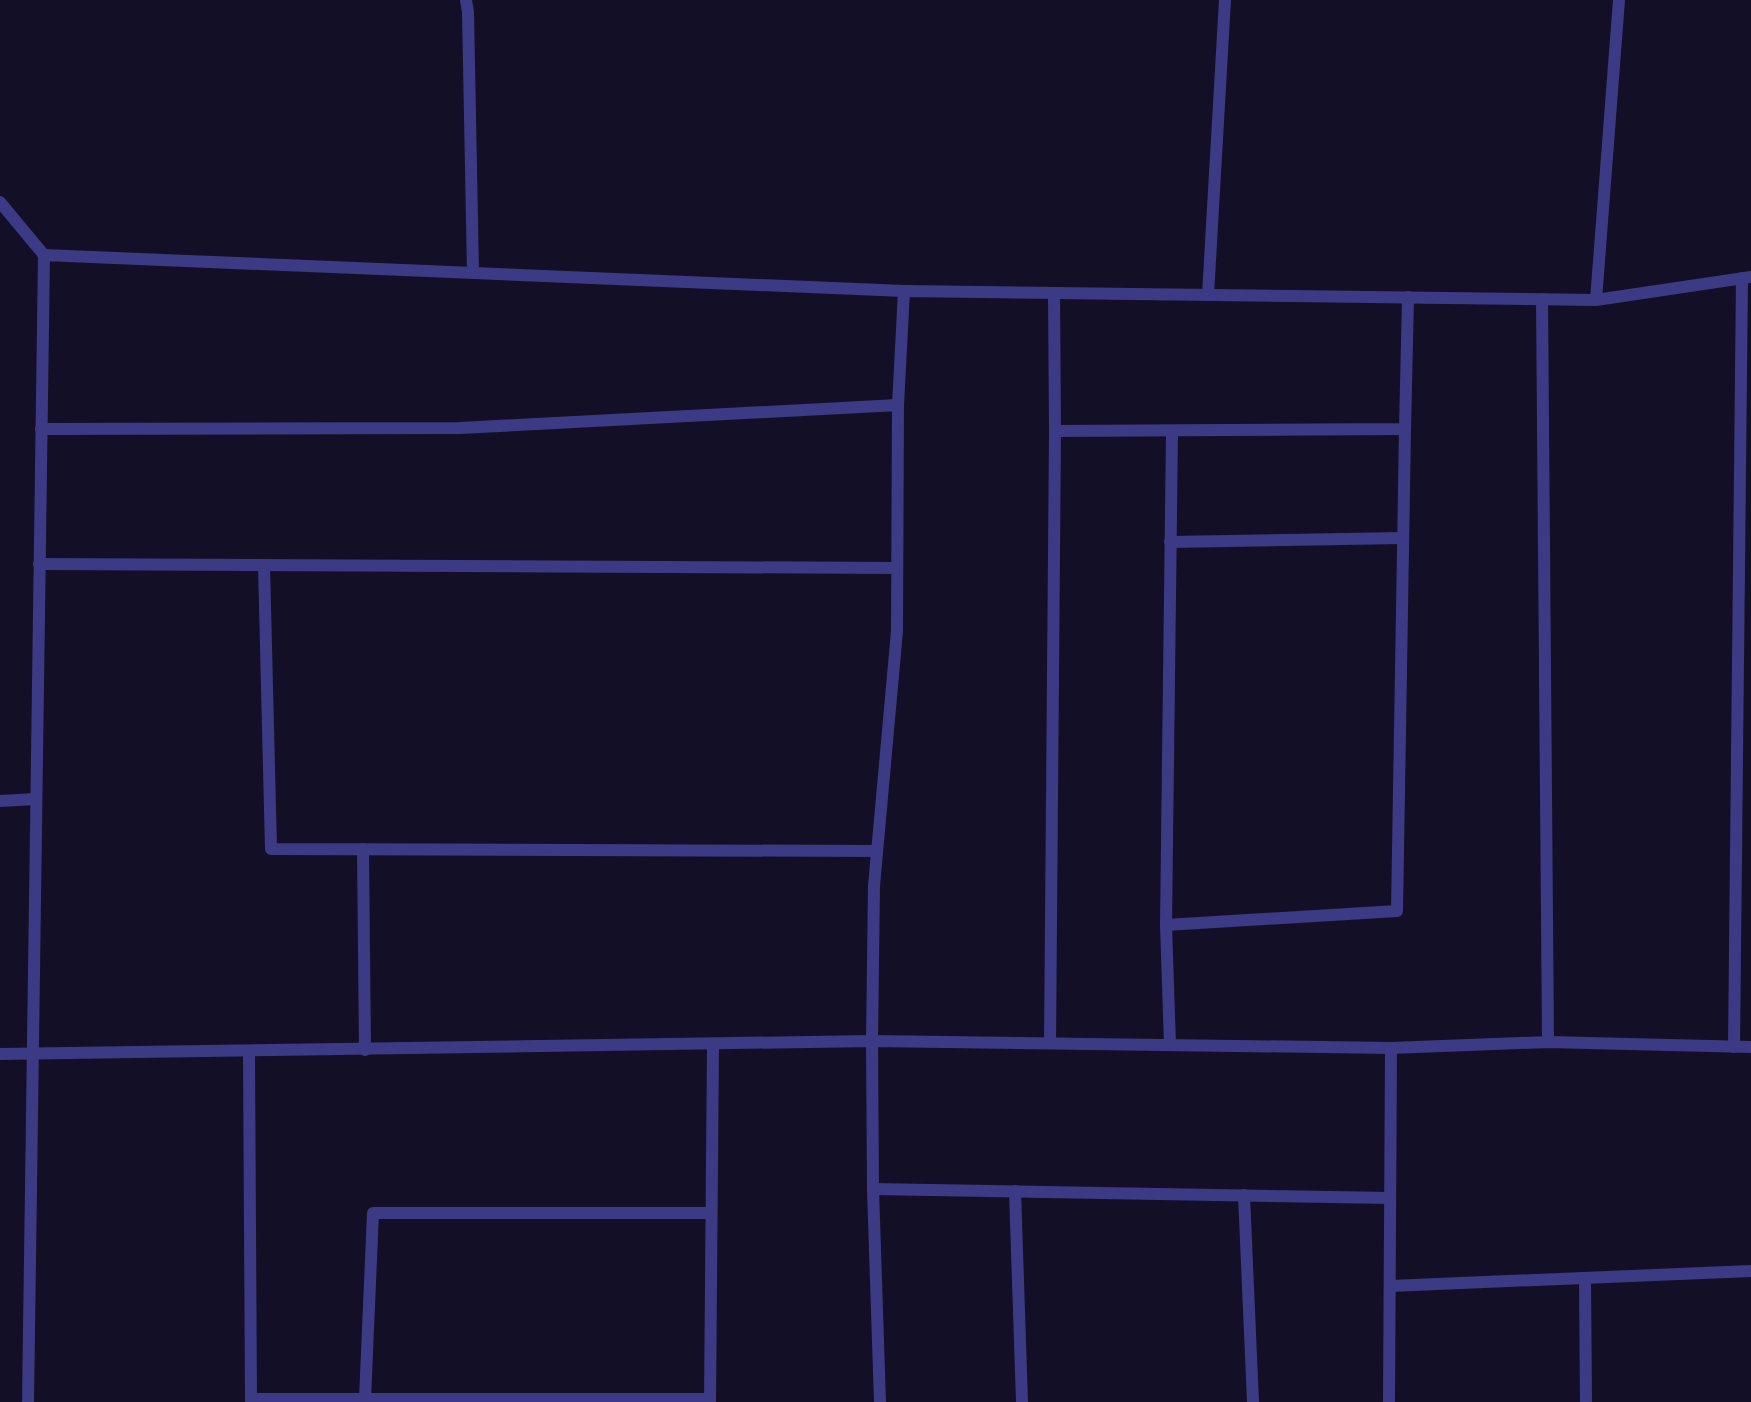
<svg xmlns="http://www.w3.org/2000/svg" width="1751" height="1402" viewBox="0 0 1751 1402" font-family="Inter,sans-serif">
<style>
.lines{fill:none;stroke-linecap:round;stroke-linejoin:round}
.minor{stroke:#3d3a85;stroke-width:12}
</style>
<rect width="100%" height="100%" fill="#130f26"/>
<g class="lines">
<g class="minor">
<path d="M466,0L468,12L473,273"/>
<path d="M0,202L44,255"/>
<path d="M1054,293L1055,431L1405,429L1408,297"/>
<path d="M1208,295L1225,0"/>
<path d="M1542,299L1548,1042"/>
<path d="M1596,300L1619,0"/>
<path d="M41,429L460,428L898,405"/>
<path d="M1170,542L1403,538"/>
<path d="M39,564L897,568"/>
<path d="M264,565L271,849L877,851"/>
<path d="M0,801L36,799"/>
<path d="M363,849L365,1050"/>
<path d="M1166,925L1397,911L1405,429"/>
<path d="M1050,1043L1055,431"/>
<path d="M1170,1045L1166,925L1172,431"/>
<path d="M1734,1047L1742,278"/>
<path d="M249,1052L251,1402"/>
<path d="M0,1054L872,1041L1391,1048L1548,1042L1751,1047"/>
<path d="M873,1189L1390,1198"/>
<path d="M1015,1191L1022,1402"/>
<path d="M1244,1195L1253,1402"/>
<path d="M1585,1278L1586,1402"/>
<path d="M1390,1286L1751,1271"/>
<path d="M251,1399H710"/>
<path d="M365,1399L373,1213H711"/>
<path d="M28,1402L44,255L904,291"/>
<path d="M710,1402L713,1045"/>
<path d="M880,1402L873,1189L872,1041L874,886L897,631L898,405L904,291L1596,300L1751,277"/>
<path d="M1389,1402L1391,1048"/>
</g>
</g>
</svg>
